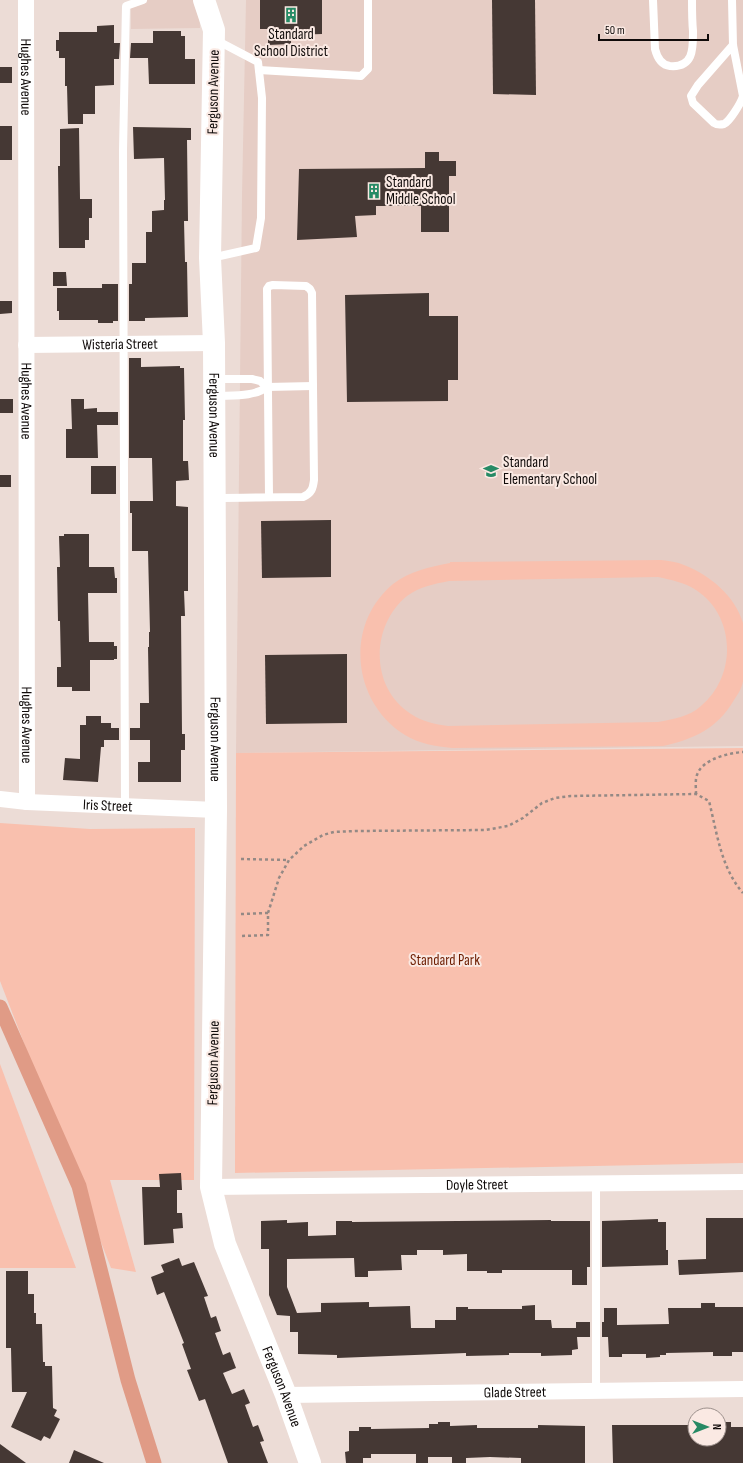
<svg xmlns="http://www.w3.org/2000/svg" width="743" height="1463" viewBox="0 0 743 1463" font-family="'Sofia Sans Condensed',sans-serif">
<style>
.built{fill:#e6cdc5}
.green{fill:#f9c0ae;fill-rule:evenodd}
.lines{fill:none;stroke-linecap:round;stroke-linejoin:round}
.canal{stroke:#e09b86;stroke-width:15}
.building{fill:#453834}
.path{stroke:#948985;stroke-width:2.5;stroke-dasharray:3 3;stroke-linecap:butt}
.lane{stroke:#fff;stroke-width:8}
.street{stroke:#fff;stroke-width:16}
.secondary{stroke:#fff;stroke-width:22}
.labels{text-anchor:middle;stroke-width:4;stroke-linejoin:round;paint-order:stroke}
.poi-label{font-size:15px;fill:#0f0a09;stroke:#fae9e3;text-anchor:start}
.street-label{font-size:15px;fill:#0f0a09;stroke:#fae9e3}
.park-label{font-size:15px;fill:#6d1d00;stroke:#fae9e3}
</style>
<rect width="100%" height="100%" fill="#ecdcd6"/>
<g class="built">
<path d="M131,0H199L200,28L131,29Z"/>
<path d="M246,0H743V746L236,753L242,195Z"/>
</g>
<g class="green">
<path d="M661,560C669,561 677,562 684,565C710,575 735,596 743,623C743,632 743,644 743,653C743,662 743,672 743,681C742,688 738,694 734,700C717,729 694,739 663,746L452,748C436,746 419,744 405,735C352,702 344,625 393,584C410,571 429,567 450,563V562ZM658,577C671,580 684,582 696,590C736,616 737,676 701,706C689,717 673,719 658,722L448,726C435,724 423,722 411,714C370,688 370,626 407,596C419,587 434,584 449,581Z"/>
<path d="M743,748V1163L235,1173L236,753Z"/>
<path d="M0,823L90,829L195,828L194,1180H110L136,1272L111,1268L0,981Z"/>
<path d="M0,1064L76,1268H0Z"/>
</g>
<g class="lines">
<path class="canal" d="M0,1007L79,1186L128,1380L154,1463"/>
</g>
<g class="building">
<path d="M260,0H322V34L291,35V44L268,45V29H260Z"/>
<path d="M492,0H535L536,95L493,94Z"/>
<path d="M114,25V43H120L119,59H114V85L95,86V114H83V124H68L67,86H65V58H59V51H56V40H59V32H97V26Z"/>
<path d="M153,31H181V36H185V59H195V84H149L148,58H130L131,43H153Z"/>
<rect x="0" y="67" width="12" height="16"/>
<rect x="0" y="126" width="12" height="34"/>
<path d="M133,127L191,128V140H187L188,221H184L185,262H187L188,317L145,318V321H129V284H132V263H146V232H152V211L164,210V200H165L164,158L134,159Z"/>
<path d="M79,128L80,199H92V218H89V240H85V248H59L58,166H60V129Z"/>
<path d="M425,152H439V161H456V176H449V232H421V206H376V215L355,216L357,237L297,240L299,169L425,168Z"/>
<path d="M53,272H66L67,286H53Z"/>
<path d="M102,284H118V321H113V323H98V320H59V311H57V288H102Z"/>
<path d="M429,293V316H458V380H448V401L347,402L345,295Z"/>
<path d="M0,301H12V313L0,314Z"/>
<path d="M129,358H141V367L180,366V368H184L185,420H183V461H188L189,480L176,481V506L188,507V591H184L185,616H181L182,734H185V750H181V782H138V762H150V740H130V728H140V703H149L148,647H149V632H150L148,551H132V513H130V501H153L152,458H129Z"/>
<rect x="0" y="399" width="13" height="14"/>
<path d="M71,399H84V409L97,408V412H118V425H97L98,458H66V429H72Z"/>
<rect x="91" y="466" width="25" height="28"/>
<rect x="0" y="475" width="11" height="12"/>
<path d="M331,520V577L262,578L261,521Z"/>
<path d="M64,534H89V567H114L115,578H117V593H88L89,642H114V646H117V659H114V660H90V691H72V687H57V667H61L60,621H58L57,567H60L59,536H64Z"/>
<path d="M347,654V723L266,724L265,655Z"/>
<path d="M86,716H101V723H111V728H119V740H104V747H101L98,782L63,780L65,758L80,759V725H86Z"/>
<path d="M181,1173L182,1190H177V1213H182L183,1228L173,1229L174,1243L144,1245L142,1187H160L159,1174Z"/>
<path d="M706,1218H743V1272L679,1275L678,1260L706,1259Z"/>
<path d="M658,1219V1222H666V1250H668V1265L602,1267V1221Z"/>
<path d="M287,1220V1223L308,1222V1236L336,1235V1221H352V1222L551,1220V1221H590V1267H587V1285H572V1270H502V1273H487V1271H467V1254L443,1255V1250H417V1255H401L402,1270L368,1271V1277H355L354,1258L287,1259V1287L297,1313L321,1312V1303L369,1302V1307L410,1306L411,1328H435V1320H456V1307H468V1309H522V1306L535,1305V1320H551L552,1328H576V1322H590V1337H577L578,1349L572,1350V1355L541,1356V1353H509V1355L466,1356V1353L337,1358V1355L298,1354V1332H290V1316L277,1315L269,1295V1249H261V1221Z"/>
<path d="M179,1258L182,1266L194,1262L208,1296L204,1297L211,1318L216,1316L221,1331L215,1333L223,1355L230,1352L236,1368L223,1373L232,1394L244,1389L250,1403L245,1405L253,1427L258,1425L264,1441L260,1442L268,1463H228L205,1399L199,1401L187,1370L191,1369L182,1344L184,1343L164,1292L157,1295L151,1277L164,1272L161,1265Z"/>
<path d="M6,1271H28V1294H34V1313H36V1324H42L43,1362H45V1366H52L53,1408L57,1410L54,1416L60,1419L50,1439L44,1436L41,1441L11,1427L27,1392H12L11,1348H6Z"/>
<path d="M701,1303H715V1307H743V1352H732V1356H713V1352L666,1353V1355H660V1357L646,1358V1354H622V1357H609L608,1337H602V1322H604V1308H617V1325L669,1324L668,1308H701Z"/>
<path d="M438,1422H450V1426L477,1425V1428H538V1425L585,1426V1463H521V1458L490,1457L466,1458V1463H452V1457H428V1463H416V1454H371V1458H363V1463H346L345,1452L349,1451V1431H359V1427H371V1429L429,1428V1424H438Z"/>
<path d="M719,1422H731V1427H743V1463H613L612,1425H690L691,1427H695V1439H719Z"/>
<path d="M0,1444L26,1463H0Z"/>
<path d="M74,1450L104,1463H69Z"/>
</g>
<g class="lines">
<g class="path">
<path d="M696,794C696,788 695,780 697,775C702,759 729,753 743,752"/>
<path d="M241,859L289,860"/>
<path d="M268,913L279,878L289,860L304,846L323,835L334,832L356,831L485,830L508,826L523,818L542,803L555,798L571,796L696,794L709,801C717,833 721,868 743,893"/>
<path d="M241,914L268,913V935L241,936"/>
</g>
<g class="lane">
<path d="M653,0L655,49C657,57 661,65 670,66C694,68 693,48 693,31C692,21 692,10 692,0"/>
<path d="M732,0L733,45L743,96C741,103 730,121 724,124C720,125 717,125 714,123L693,103L691,96L698,85L733,45"/>
<path d="M259,70L361,76L368,69V0"/>
<path d="M211,258L256,248L261,218L262,98L258,62L216,40"/>
<path d="M214,379H252L260,381L267,387"/>
<path d="M216,396C232,395 254,397 267,387L313,386"/>
<path d="M215,498C244,498 274,497 303,497C312,493 313,488 314,480L312,293L310,289L306,286L273,285L269,286L267,289L269,497"/>
<path d="M125,806L123,150L126,6L143,0"/>
<path d="M596,1183V1391"/>
</g>
<g class="street">
<path id="s1" d="M26,0L27,802"/>
<path id="s2" d="M26,345L214,343"/>
<path id="s3" d="M0,799L27,802L216,810"/>
<path id="s4" d="M211,1187L743,1182"/>
<path id="s5" d="M286,1395L743,1389"/>
</g>
<path class="secondary" id="s6" d="M204,0L214,30L210,258L214,343L216,810L211,1187L225,1244L286,1395L310,1463"/>
</g>
<defs>
<g id="building-bare" transform="scale(1.2)"><path d="M-4-6H4V6H1V3H-1V6H-4ZM-2.5-4.3h1.7v1.8h-1.7ZM.8-4.3h1.7v1.8H.8ZM-2.5-1h1.7V.8h-1.7ZM.8-1h1.7V.8H.8Z" fill="#268a65" stroke="#fae9e3" stroke-width="2.5" paint-order="stroke"/></g>
<g id="school-bare" transform="scale(1.2)"><path d="M0-5L7-2L0 1L-7-2ZM-4 1L0 2.5L4 1V4Q0 6-4 4Z" fill="#268a65" stroke="#fae9e3" stroke-width="2.5" paint-order="stroke"/></g>
</defs>
<g fill-rule="evenodd">
<use href="#building-bare" x="291" y="15"/>
<use href="#building-bare" x="374" y="191"/>
<use href="#school-bare" x="491" y="471"/>
</g>
<g class="labels">
<g class="poi-label">
<text x="291" y="39" text-anchor="middle">Standard<tspan x="291" dy="17">School District</tspan></text>
<text x="386" y="187">Standard<tspan x="386" dy="17">Middle School</tspan></text>
<text x="503" y="467">Standard<tspan x="503" dy="17">Elementary School</tspan></text>
</g>
<g class="street-label">
<text dy="5" stroke="none"><textPath href="#s1" startOffset="77">Hughes Avenue</textPath></text>
<text transform="translate(213 92) rotate(-89)" y="5">Ferguson Avenue</text>
<text dy="5" stroke="none"><textPath href="#s2" startOffset="94">Wisteria Street</textPath></text>
<text dy="5" stroke="none"><textPath href="#s1" startOffset="401">Hughes Avenue</textPath></text>
<text dy="5" stroke="none"><textPath href="#s6" startOffset="417">Ferguson Avenue</textPath></text>
<text dy="5" stroke="none"><textPath href="#s1" startOffset="725">Hughes Avenue</textPath></text>
<text dy="5" stroke="none"><textPath href="#s6" startOffset="741">Ferguson Avenue</textPath></text>
<text dy="5" stroke="none"><textPath href="#s3" startOffset="108">Iris Street</textPath></text>
<text transform="translate(213 1063) rotate(-89)" y="5">Ferguson Avenue</text>
<text dy="5" stroke="none"><textPath href="#s4" startOffset="266">Doyle Street</textPath></text>
<text dy="5" stroke="none"><textPath href="#s6" startOffset="1401">Ferguson Avenue</textPath></text>
<text dy="5" stroke="none"><textPath href="#s5" startOffset="229">Glade Street</textPath></text>
</g>
<g class="park-label">
<text x="445" y="965">Standard Park</text>
</g>
</g>
<g transform="translate(707 1427) rotate(90)"><circle r="19" fill="#fae9e3" stroke="#9c908c"/>
<path d="M0-3L7 15L0 10L-7 15Z" fill="#268a65"/>
<text y="-6" font-size="11" font-weight="bold" text-anchor="middle" fill="#0f0a09">N</text>
</g>
<path d="M599 34v6h109v-6" fill="none" stroke="#0f0a09" stroke-width="2"/>
<text x="605" y="34" font-size="12" fill="#0f0a09" stroke="#fae9e3" stroke-width="3" paint-order="stroke">50 m</text>
</svg>
